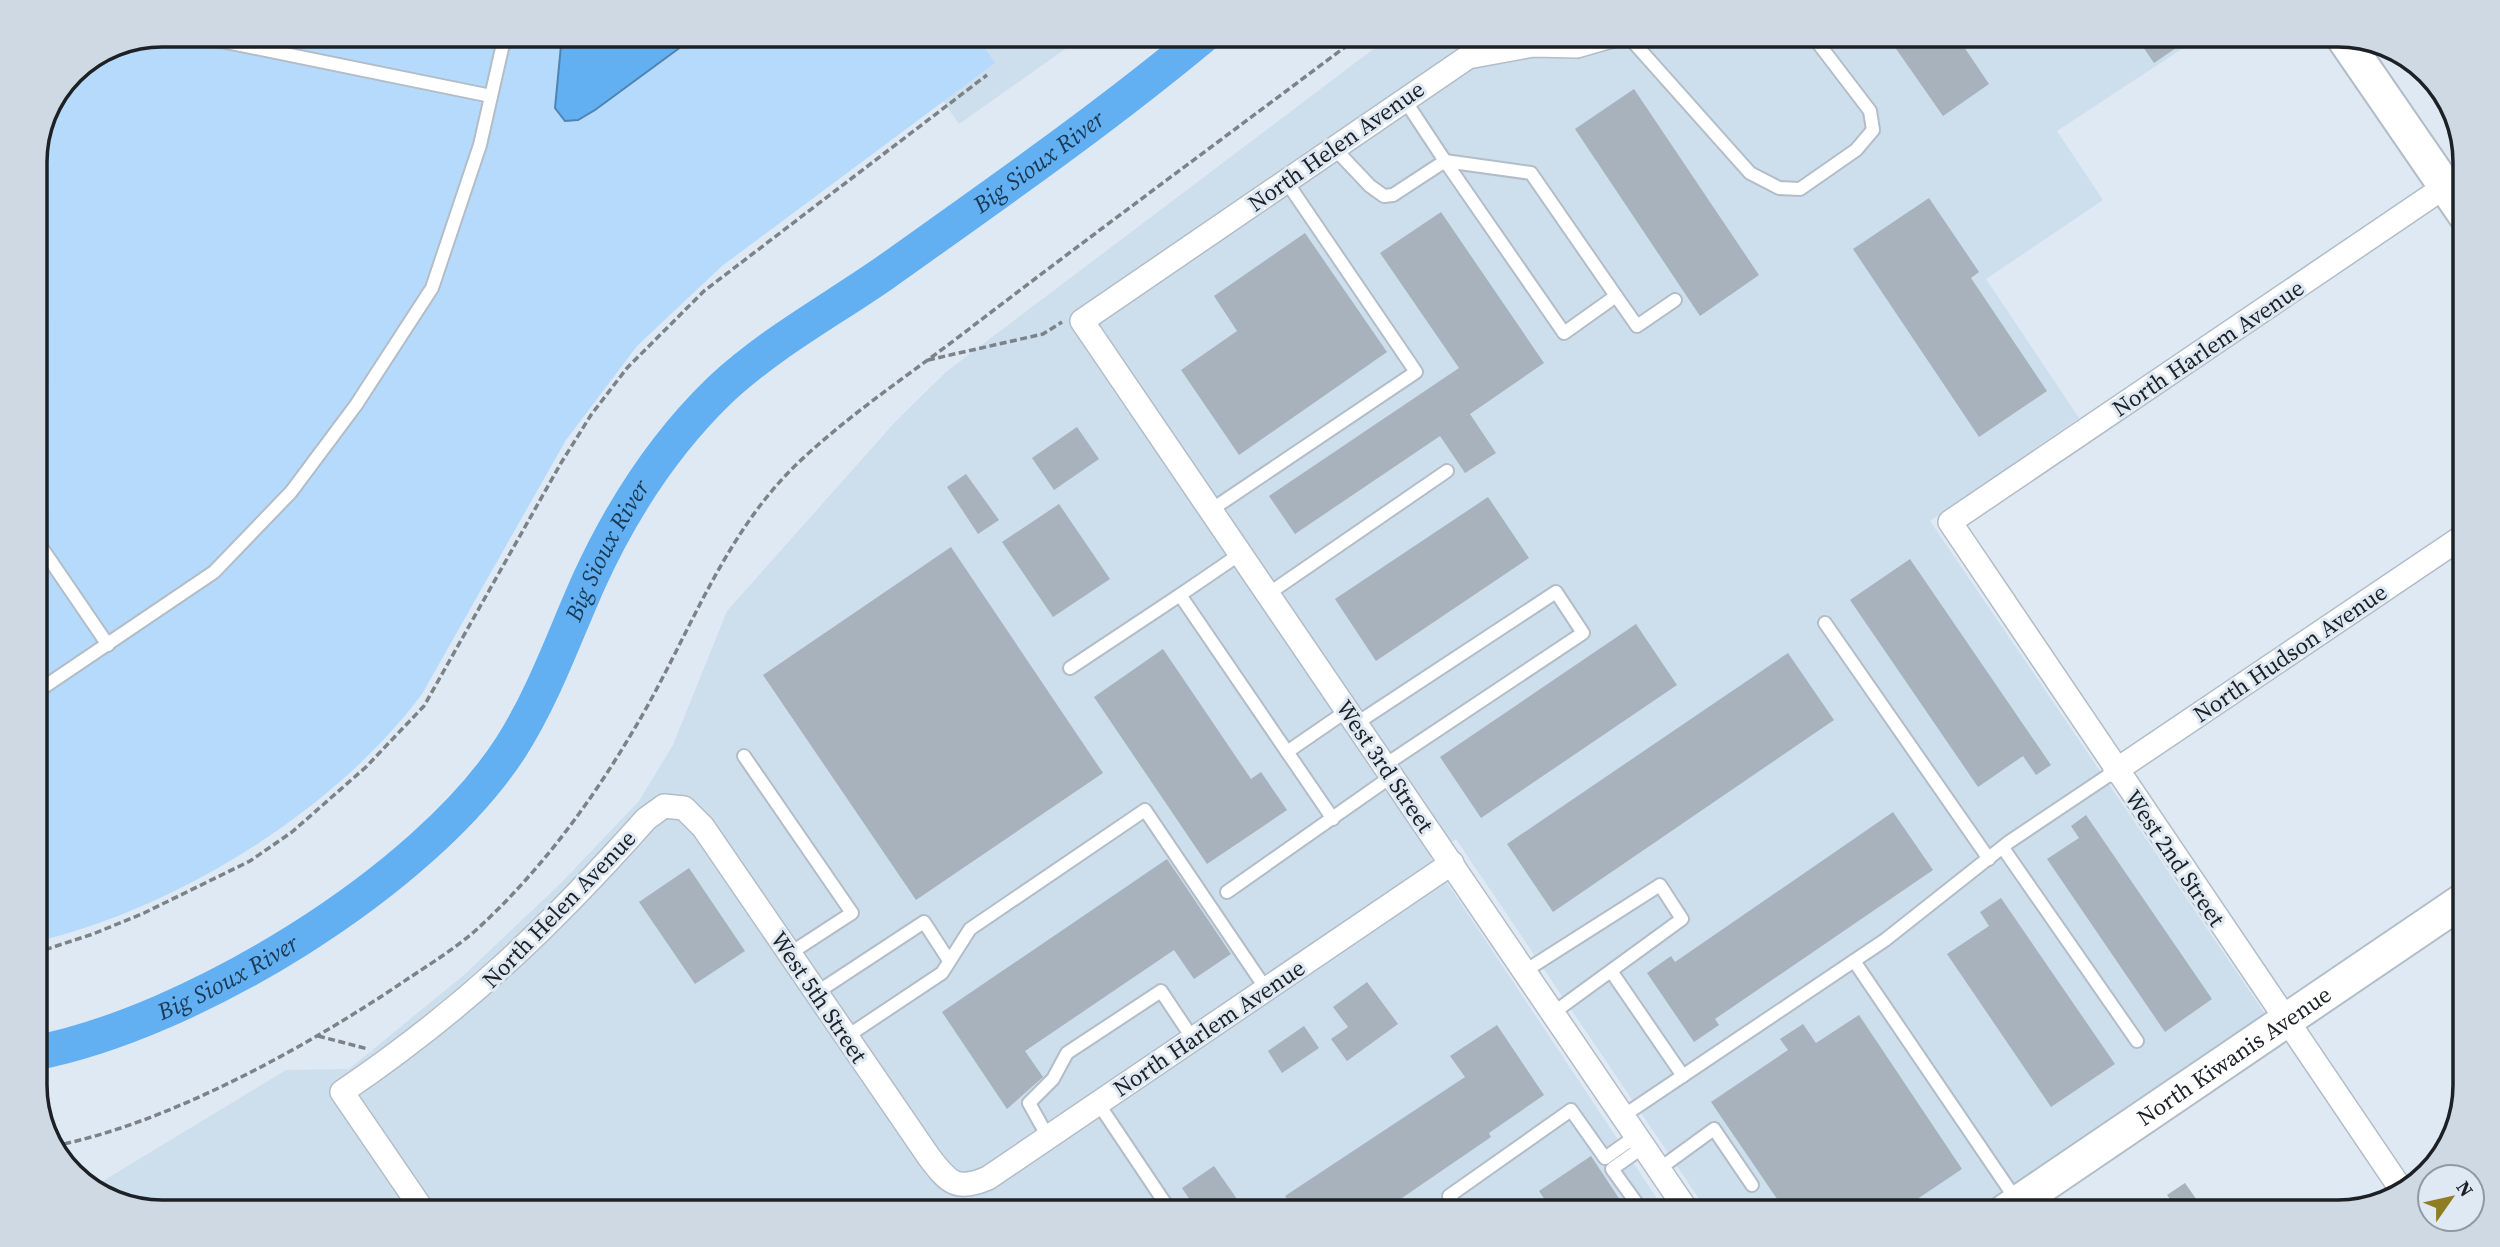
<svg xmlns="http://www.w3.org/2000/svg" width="2500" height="1247" viewBox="0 0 2500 1247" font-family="'Source Serif 4',serif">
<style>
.built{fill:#cddeed}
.green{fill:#b5dafc}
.water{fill:#62aff1;stroke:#4d84b4;stroke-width:2}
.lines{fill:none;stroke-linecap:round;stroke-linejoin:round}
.river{stroke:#62aff1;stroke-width:35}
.building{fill:#a8b2bc}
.service-casing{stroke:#b2bdc7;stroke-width:16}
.minor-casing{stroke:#b2bdc7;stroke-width:26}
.secondary-casing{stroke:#b2bdc7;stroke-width:37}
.path{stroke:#7b8389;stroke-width:3.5;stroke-dasharray:7 3.5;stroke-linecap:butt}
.service{stroke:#fff;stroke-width:12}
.minor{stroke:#fff;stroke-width:23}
.secondary{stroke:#fff;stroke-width:33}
.labels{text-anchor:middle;stroke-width:6;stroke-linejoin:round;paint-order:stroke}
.street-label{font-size:23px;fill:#1d2125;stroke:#dee9f3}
.water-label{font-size:24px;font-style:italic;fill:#193954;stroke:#dee9f3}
.rim{fill:none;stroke:#1d2125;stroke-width:3.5}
</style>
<rect width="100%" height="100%" fill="#dee9f3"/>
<g class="built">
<path d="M898,35H1085L959,124Z"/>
<path d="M1392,35H2203L2057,131L2103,200L1986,279L2079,418L1930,521L2265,1014L1974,1212H1708L1456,839L1430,857L1666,1212H163L106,1199L93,1187L286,1070L349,1069L464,975L560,884L639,801L673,745L727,611L896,421L946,372Z"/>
</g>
<path class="green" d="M163,35H976L995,63L722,266L637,346L566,440L422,694C335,811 176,909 35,942V155L73,72L114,45Z"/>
<path class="water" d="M562,35H697L595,110L578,120L565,121L555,108Z"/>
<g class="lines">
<path class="river" id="s1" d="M35,1053C191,1023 424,882 511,747C544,695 564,637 589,581C621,511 665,443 720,390C769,344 828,312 883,274C991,197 1102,120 1204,35"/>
</g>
<g class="building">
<path d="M1904,35H1956L1989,84L1943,116L1892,43Z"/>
<path d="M2135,35H2195L2154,63Z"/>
<path d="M1634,89L1759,275L1700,316L1575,129Z"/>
<path d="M1929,198L1979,272L1971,278L2047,391L1979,437L1853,249Z"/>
<path d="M1441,212L1544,363L1470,414L1496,453L1465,473L1440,436L1295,534L1269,496L1459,368L1380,253Z"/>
<path d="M1305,233L1387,352L1239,455L1181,370L1237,331L1214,296Z"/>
<path d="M1077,427L1099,459L1054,490L1032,458Z"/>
<path d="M966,474L999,520L978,534L947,487Z"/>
<path d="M1488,497L1529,558L1376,661L1335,599Z"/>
<path d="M1059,504L1110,579L1053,617L1002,542Z"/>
<path d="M951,547L1103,773L916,900L763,675Z"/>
<path d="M1910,559L2051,765L2036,775L2023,756L1978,787L1850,600Z"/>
<path d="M1636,624L1677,685L1481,818L1440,757Z"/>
<path d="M1163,649L1251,779L1261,772L1287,810L1207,864L1094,697Z"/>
<path d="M1788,653L1834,720L1553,912L1507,844Z"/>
<path d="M1893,812L1933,870L1715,1019L1719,1025L1694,1042L1647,973L1671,956L1675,962Z"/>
<path d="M2086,815L2212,999L2165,1032L2047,859L2079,838L2071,826Z"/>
<path d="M1167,859L1231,954L1194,979L1174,950L1025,1051L1043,1077L1007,1109L942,1012Z"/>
<path d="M689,868L745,951L695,984L639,902Z"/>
<path d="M2001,898L2115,1064L2051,1107L1947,954L1989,926L1980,912Z"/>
<path d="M1367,982L1398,1024L1347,1061L1331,1039L1348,1027L1333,1007Z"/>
<path d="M1859,1015L1962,1169L1898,1212H1786L1711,1102L1788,1050L1780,1039L1803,1024L1816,1043Z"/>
<path d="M1497,1025L1544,1095L1489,1133L1491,1137L1399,1200L1407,1212H1296L1285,1196L1465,1077L1450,1056Z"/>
<path d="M1304,1026L1319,1048L1282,1073L1268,1051Z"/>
<path d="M1591,1156L1628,1212H1553L1539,1191Z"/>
<path d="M1214,1166L1246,1212H1198L1182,1188Z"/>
<path d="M2185,1183L2201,1206L2193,1212H2179L2167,1195Z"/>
</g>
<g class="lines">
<g class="service-casing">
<g id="service">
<path d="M192,35L491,96"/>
<path d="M1627,35L1750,173L1779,188L1800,189L1856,150L1873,130L1870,111L1812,35"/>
<path d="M1334,148L1370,186L1384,196L1393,195L1445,161L1404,99"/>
<path d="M1445,161L1531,173L1616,296L1564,333Z"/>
<path d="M1616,296L1637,326L1675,300"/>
<path d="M1211,510L1416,372L1286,181"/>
<path d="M35,538L108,645"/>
<path d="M1240,554L1180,595L1333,819"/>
<path d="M1268,594L1447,471"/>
<path d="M1825,623L1989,859"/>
<path d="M1070,668L1180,595"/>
<path d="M35,693L214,572L291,492L356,405L432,288L480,145L505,35"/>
<path d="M1357,723L1556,592L1583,633L1385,765"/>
<path d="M1287,752L1348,710"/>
<path d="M744,756L852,913L789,954"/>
<path d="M2003,848L2137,1041"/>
<path d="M1227,892L1392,776"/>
<path d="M1854,961L2017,1201"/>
<path d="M1525,971L1660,885L1682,919L1553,1013"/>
<path d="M1611,971L1683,1076"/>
<path d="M816,993L924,922L948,959"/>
<path d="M846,1037L942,973L970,929L1145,810L1266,989"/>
<path d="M1098,1103L1171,1212"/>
<path d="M1623,1116L1885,940L2009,842L2115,771"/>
<path d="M1048,1137L1029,1103L1053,1079L1067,1053L1161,991L1193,1039"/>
<path d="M1659,1169L1714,1129L1752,1185"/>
<path d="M1460,1212L1449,1196L1571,1110L1605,1158L1636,1136"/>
<path d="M1643,1212L1612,1169L1643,1147"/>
<path d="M1665,1212L1680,1201"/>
</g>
</g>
<g class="minor-casing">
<g id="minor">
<path d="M1615,35L1577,46L1533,45L1468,57L1082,321L1688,1212"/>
<path d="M2115,771L2465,535"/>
<path d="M2403,1192L1950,522L2465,173"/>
<path d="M424,1212L342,1092C463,1010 550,927 646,819L664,806L684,808L703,827L929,1157C948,1182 956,1192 988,1178L1452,863"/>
</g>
</g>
<g class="secondary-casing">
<g id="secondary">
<path d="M2342,36L2465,215"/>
<path id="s2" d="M2004,1212L2465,899"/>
</g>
</g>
<g class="path">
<path d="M928,360L1043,334L1062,322"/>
<path d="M35,953L93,934L144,913L250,861L292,832L366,767L424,706L561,463L591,415L627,368L704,291L987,75"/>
<path d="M318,1036L368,1049"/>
<path d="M54,1146C167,1124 307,1047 403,982C427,966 453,950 475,931C538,874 590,804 633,731C688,640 721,536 799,462C853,411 915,371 973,326C1101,228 1232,132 1361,35"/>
</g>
<use href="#service" class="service"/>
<use href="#minor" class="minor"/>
<use href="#secondary" class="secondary"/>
</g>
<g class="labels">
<g class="street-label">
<text transform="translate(1336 146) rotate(-35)" y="8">North Helen Avenue</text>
<text transform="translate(2208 348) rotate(-34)" y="8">North Harlem Avenue</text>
<text transform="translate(2290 653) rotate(-34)" y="8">North Hudson Avenue</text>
<text transform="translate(1385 766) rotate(56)" y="8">West 3rd Street</text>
<text transform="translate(2175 858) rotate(56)" y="8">West 2nd Street</text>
<text transform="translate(559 909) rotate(-46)" y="8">North Helen Avenue</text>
<text transform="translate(819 997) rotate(56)" y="8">West 5th Street</text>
<text transform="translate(1209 1028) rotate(-34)" y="8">North Harlem Avenue</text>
<text dy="8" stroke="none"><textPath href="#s2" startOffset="278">North Kiwanis Avenue</textPath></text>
</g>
<g class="water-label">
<text dy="8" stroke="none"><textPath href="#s1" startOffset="1386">Big Sioux River</textPath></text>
<text dy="8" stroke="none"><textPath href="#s1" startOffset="796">Big Sioux River</textPath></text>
<text dy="8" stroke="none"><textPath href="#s1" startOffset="208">Big Sioux River</textPath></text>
</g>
</g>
<path d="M0 0H2500V1247H0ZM162 47H2338A115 115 0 0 1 2453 162V1085A115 115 0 0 1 2338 1200H162A115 115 0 0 1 47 1085V162A115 115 0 0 1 162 47Z" fill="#cfd9e3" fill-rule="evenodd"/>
<path class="rim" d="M162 47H2338A115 115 0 0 1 2453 162V1085A115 115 0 0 1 2338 1200H162A115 115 0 0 1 47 1085V162A115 115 0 0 1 162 47Z"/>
<g transform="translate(2451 1198) rotate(56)"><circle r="33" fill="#dee9f3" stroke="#9199a1" stroke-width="2"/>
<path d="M0-5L12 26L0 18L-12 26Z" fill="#907c23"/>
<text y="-10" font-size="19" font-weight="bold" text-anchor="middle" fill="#1d2125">N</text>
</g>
</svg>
